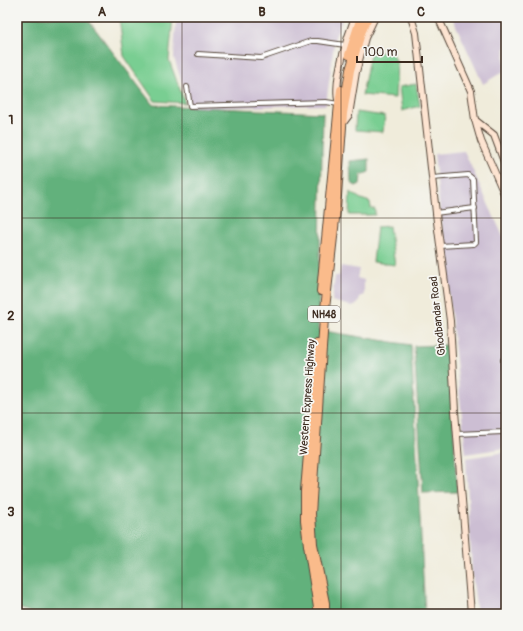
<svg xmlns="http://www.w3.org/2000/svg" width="523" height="631" viewBox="0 0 523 631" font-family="Pangolin,sans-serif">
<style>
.industrial{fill:#ccbed3}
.green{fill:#79ce92;stroke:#5a7c58}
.forest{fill:#62b17c;stroke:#4e6e4d}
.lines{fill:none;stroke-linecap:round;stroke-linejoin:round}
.street-casing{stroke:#56473a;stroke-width:6}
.secondary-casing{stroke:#56473a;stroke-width:8}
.highway-casing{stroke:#56473a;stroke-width:10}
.street{stroke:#fff;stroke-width:4}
.secondary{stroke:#fde4d1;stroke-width:6}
.highway{stroke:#fabb8b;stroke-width:8}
.grid{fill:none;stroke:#3b2a1e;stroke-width:1;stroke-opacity:0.55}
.labels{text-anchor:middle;stroke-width:3.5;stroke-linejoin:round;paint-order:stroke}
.shield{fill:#f6f6f2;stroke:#73675e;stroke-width:1}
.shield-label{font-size:10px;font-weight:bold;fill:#3b2a1e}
.street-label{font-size:11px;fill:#3b2a1e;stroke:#f6f6f2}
.neatline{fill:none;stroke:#3b2a1e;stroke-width:1.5}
.grid-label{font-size:13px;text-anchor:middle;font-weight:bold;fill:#3b2a1e}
</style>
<rect width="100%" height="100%" fill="#f6f6f2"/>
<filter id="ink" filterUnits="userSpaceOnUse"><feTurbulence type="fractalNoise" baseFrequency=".025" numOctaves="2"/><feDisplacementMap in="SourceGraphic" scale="8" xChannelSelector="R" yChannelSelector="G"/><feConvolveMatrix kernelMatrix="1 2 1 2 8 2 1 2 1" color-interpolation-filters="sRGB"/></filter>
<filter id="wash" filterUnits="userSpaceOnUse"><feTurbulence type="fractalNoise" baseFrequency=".012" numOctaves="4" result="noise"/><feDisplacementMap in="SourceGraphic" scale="16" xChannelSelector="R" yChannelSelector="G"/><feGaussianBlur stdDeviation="0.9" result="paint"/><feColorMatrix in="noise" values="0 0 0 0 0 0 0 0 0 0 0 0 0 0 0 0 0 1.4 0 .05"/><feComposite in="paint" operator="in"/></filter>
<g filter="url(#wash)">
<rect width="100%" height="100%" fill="#f0ecdb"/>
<g class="industrial">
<path d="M176,17H343L335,37L326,105L190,108L174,58Z"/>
<path d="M452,17H506L504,71L483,84Z"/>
<path d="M464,151L506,243V448L466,454L434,154Z"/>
<path d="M341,266L359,269L357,278L364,280V295L360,297L358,304L351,306L332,301L335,276H339Z"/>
<path d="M506,452V614H477L472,573L466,458Z"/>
</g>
<g class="green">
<path d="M119,17H173L169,60L185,103L155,101L124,56Z"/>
<path d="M392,51L397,64L395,98L362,95L370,54Z"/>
<path d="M416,84L420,106L402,111L399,87Z"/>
<path d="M356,112L385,116L383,132L355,130Z"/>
<path d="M350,192L361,199L370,202L371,208L375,209V215H349Z"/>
<path d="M389,226L395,265L373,262L377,227Z"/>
</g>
<g class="forest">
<path d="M17,17H86L153,105L323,113L318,330L411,345L425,614H37L17,608Z"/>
<path d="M369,159V172L361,175L360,184L356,186L351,183L350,161Z"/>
<path d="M449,345L457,492L423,493L414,346Z"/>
</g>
</g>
<g filter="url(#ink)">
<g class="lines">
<g class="street-casing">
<g id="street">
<path d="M198,54L261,58L311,41H318L345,45"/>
<path d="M187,87L190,106L326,102L339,104"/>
<path d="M432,178L468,175L473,179L476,242L474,244L440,246"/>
<path d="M435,213L475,208"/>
<path d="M503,360L506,408"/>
<path d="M457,434L503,432L506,428"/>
</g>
</g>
<g class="secondary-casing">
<g id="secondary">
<path d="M411,17L416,33L437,222L450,321L455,411L471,614"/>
<path d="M438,17L471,91L475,120L481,141L506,198"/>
<path d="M338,100C334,79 347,37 355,17"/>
<path d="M475,120L494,135L506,167"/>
<path d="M343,123L349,115L356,72L365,38L375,17"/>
</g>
</g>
<g class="highway-casing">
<g id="highway">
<path d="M349,55L361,17"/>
<path d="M321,291L339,104L341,90"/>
<path d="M317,344L305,491V520L308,545L319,614"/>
<path d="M325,614V603L313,544L311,514L324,318L336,210L343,113L350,70L361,33L368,17"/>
</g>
</g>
<use href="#street" class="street"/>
<use href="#secondary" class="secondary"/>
<use href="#highway" class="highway"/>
</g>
</g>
<path class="grid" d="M182,17V614M341,17V614M17,218H506M17,413H506"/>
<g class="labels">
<rect class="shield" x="308" y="306" width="32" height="16" rx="3"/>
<g class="shield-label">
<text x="324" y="318">NH48</text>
</g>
<g class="street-label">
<text transform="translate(437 316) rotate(-96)" y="4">Ghodbandar Road</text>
<text transform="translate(307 397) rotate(-86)" y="4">Western Express Highway</text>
</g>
</g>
<rect width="523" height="631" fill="none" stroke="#f6f6f2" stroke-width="44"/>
<path d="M357 56v6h65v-6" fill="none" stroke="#3b2a1e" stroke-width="2"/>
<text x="363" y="56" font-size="12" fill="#3b2a1e" stroke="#f6f6f2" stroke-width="3" paint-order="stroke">100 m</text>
<rect x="22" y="22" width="479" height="587" class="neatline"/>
<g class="grid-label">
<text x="102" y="16">A</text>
<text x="262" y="16">B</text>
<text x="421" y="16">C</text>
<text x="11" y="124">1</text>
<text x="11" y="320">2</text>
<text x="11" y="516">3</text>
</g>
</svg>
